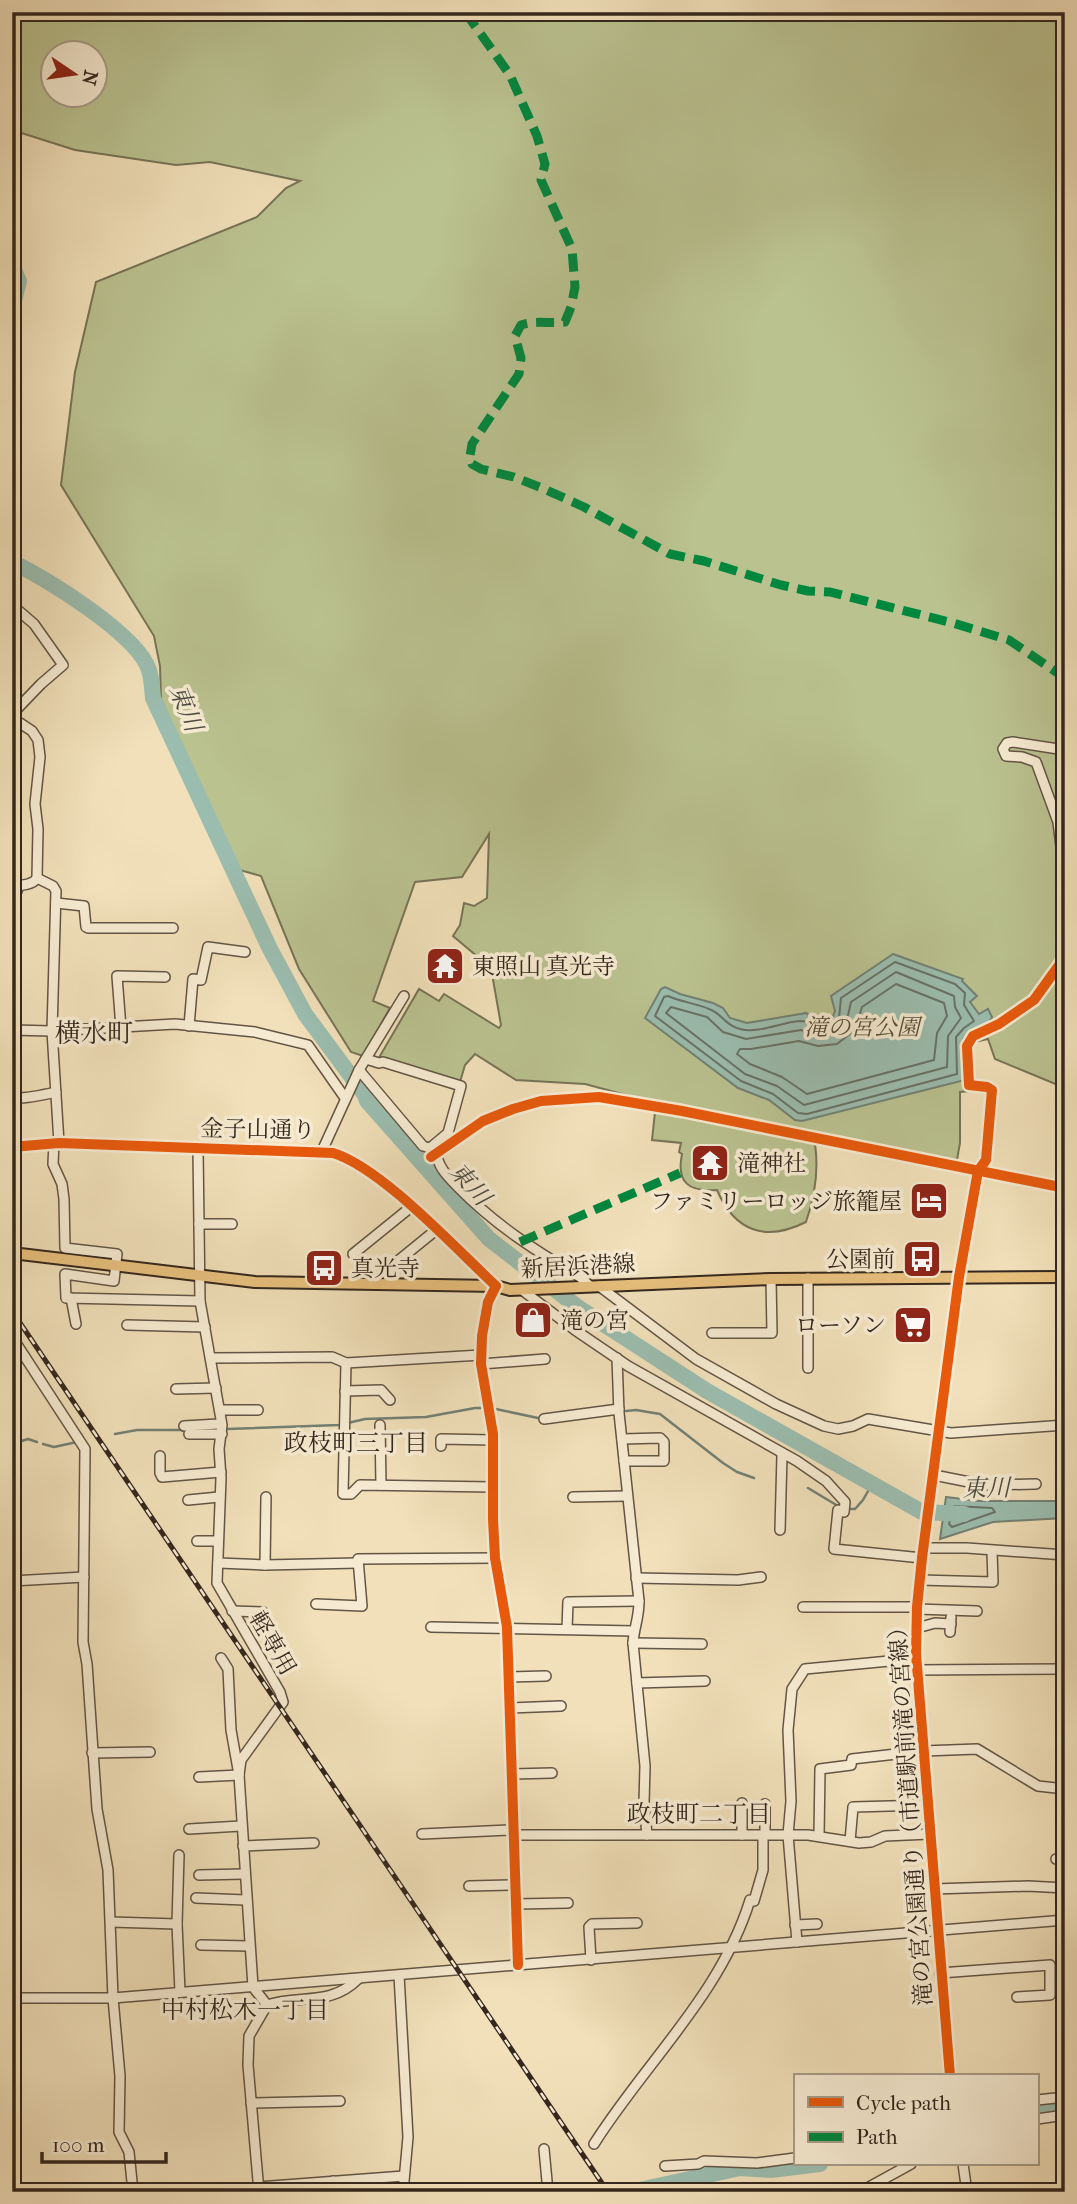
<svg xmlns="http://www.w3.org/2000/svg" width="1077" height="2204" viewBox="0 0 1077 2204" font-family="'IM FELL French Canon','Noto Serif JP',serif">
<style>
.green{fill:#bac290;stroke:#777457;stroke-width:2;fill-rule:evenodd}
.water{fill:#9bbdaf;stroke:#728175;stroke-width:2}
.lines{fill:none;stroke-linecap:round;stroke-linejoin:round}
.shore{stroke:#687266;stroke-width:2}
.stream{stroke:#728175;stroke-width:2.5}
.river{stroke:#9bbdaf;stroke-width:16}
.minor-casing{stroke:#635545;stroke-width:12}
.major-casing{stroke:#34271e;stroke-width:14}
.minor{stroke:#f6ebd2;stroke-width:9}
.major{stroke:#e8c07d;stroke-width:10}
.rail-casing{stroke:#34271e;stroke-width:5}
.rail{stroke:#f6ebd2;stroke-width:2.5;stroke-dasharray:8;stroke-linecap:butt}
.quiet{stroke:#00873e;stroke-width:9;stroke-dasharray:18 9;stroke-linecap:butt}
.cycleway-casing{stroke:#f6ebd2;stroke-width:15}
.cycleway{stroke:#e8590c;stroke-width:10}
.labels{text-anchor:middle;stroke-width:7;stroke-linejoin:round;paint-order:stroke}
.poi-label{font-size:23px;fill:#34271e;stroke:#f6ebd2;text-anchor:start}
.park-label{font-size:23px;font-style:italic;fill:#564e3a;stroke:#f6ebd2}
.street-label{font-size:23px;fill:#34271e;stroke:#f6ebd2}
.water-label{font-size:24px;font-style:italic;fill:#4e4c42;stroke:#f6ebd2}
.neighbourhood-label{font-size:24px;fill:#34271e;stroke:#f6ebd2}
.quarter-label{font-size:26px;fill:#34271e;stroke:#f6ebd2}
</style>
<rect width="100%" height="100%" fill="#f1e0ba"/>
<filter id="stains"><feTurbulence type="fractalNoise" baseFrequency=".00286" numOctaves="4"/><feColorMatrix values="0 0 0 0 .2 0 0 0 0 .09 0 0 0 0 .02 0 0 0 .5 -.17"/></filter>
<radialGradient id="worn" r=".72"><stop offset=".6" stop-color="#630" stop-opacity="0"/><stop offset="1" stop-color="#630" stop-opacity=".3"/></radialGradient>
<path class="green" d="M12,12H1065V1088L995,1059L988,1039L974,1042C968,1053 972,1077 969,1091L960,1092V1143L957,1160L801,1132L815,1144C819,1171 815,1196 806,1222C766,1242 735,1232 717,1190C689,1192 676,1183 682,1154L679,1152L681,1143L652,1140L656,1103L585,1084L516,1080L475,1054L465,1065L460,1082L377,1061L419,989L439,1001L444,994L499,1028L501,1025L491,968L453,936L460,925L464,903L474,906L487,898L489,834L462,877L415,882L373,1001L390,1008L363,1056L351,1052L299,969L261,876L236,869L161,699L160,666L154,636L61,485L75,372L96,282L257,217L286,188L300,181L210,162L176,165L75,150L12,130ZM52,52H94V94H52Z"/>
<g class="water">
<path d="M893,954L963,979L962,981L977,996L970,1002L979,1014L988,1009L992,1017C988,1029 971,1029 963,1039L965,1080L802,1121L795,1120L769,1100L738,1088L645,1018L661,989L665,987L680,994L713,1003L723,1008L730,1018L747,1023L806,1013L819,1020L828,1019L833,1016L835,1011L831,996Z"/>
<path d="M946,1497L980,1501H1065V1518L993,1522L940,1539Z"/>
</g>
<g class="lines">
<g class="shore">
<path d="M895,962L955,984L965,993L964,1005L974,1021L964,1028L956,1037L957,1074L807,1114L798,1113L773,1094L741,1081L655,1016L664,997L668,996C681,1002 695,1003 709,1009C723,1014 724,1025 740,1029C759,1034 781,1022 800,1021C816,1021 825,1036 839,1018L841,998Z"/>
<path d="M896,972L954,996L955,1007L961,1018L948,1036L947,1067L804,1105L777,1086L745,1074L666,1013L671,1007L707,1017L723,1032L746,1039L801,1030L817,1036L831,1035L846,1024L851,1002Z"/>
<path d="M896,984L944,1003L947,1016L937,1033L934,1060L807,1094L782,1077L750,1064L737,1054L740,1049H751L799,1041L818,1046L837,1044L855,1030L862,1007Z"/>
<path d="M954,1506L992,1508L995,1512L952,1527L949,1524Z"/>
</g>
<g class="stream">
<path d="M491,1408L538,1418"/>
<path d="M626,1411L636,1410L660,1414L723,1463L737,1472L754,1478"/>
<path d="M199,1430L339,1425L365,1419L426,1417L475,1408H485"/>
<path d="M115,1434L137,1430H185"/>
<path d="M12,1444L28,1439L37,1442"/>
<path d="M43,1444L54,1447L77,1442"/>
<path d="M808,1488L838,1506"/>
<path d="M847,1509H855L863,1500L872,1484"/>
</g>
<g class="river">
<path d="M12,266L19,281L12,308"/>
<path d="M12,562C46,578 138,635 149,670C152,679 152,689 153,698L269,947L305,1014L365,1095L367,1101L489,1239L579,1308L707,1391L922,1512L964,1514"/>
<path d="M1037,2110L1065,2106"/>
<path d="M630,2192L740,2168L771,2170L820,2164"/>
</g>
<g class="minor-casing">
<g id="minor">
<path d="M12,605L34,624L63,665L41,684L16,710"/>
<path d="M12,724L20,723L32,731L38,740L40,757L35,804L38,829L37,878L53,886L56,891L52,1031L59,1143"/>
<path d="M1065,750L1013,742L1007,743L1003,749L1006,756L1022,757L1036,762L1058,822L1065,879"/>
<path d="M12,885C20,886 33,885 37,878"/>
<path d="M12,903L19,886"/>
<path d="M56,903L84,906L86,927L88,928H173"/>
<path d="M189,1026L193,979L201,980L208,947L245,952"/>
<path d="M121,1028L117,976L165,977"/>
<path d="M12,1030L52,1031L175,1024L255,1032L308,1045L345,1098"/>
<path d="M366,1059L379,1063L383,1062L461,1086L448,1133L430,1148"/>
<path d="M359,1070L423,1146C439,1150 435,1159 443,1170C446,1175 452,1181 457,1186C494,1224 534,1250 580,1277L590,1286"/>
<path d="M12,1098C25,1099 43,1095 56,1092"/>
<path d="M54,1143L53,1164L62,1184L64,1199L65,1248L117,1254L114,1281L65,1274L66,1298L200,1301"/>
<path d="M12,1147L59,1143L333,1153C382,1168 456,1249 496,1286L488,1302L482,1336L481,1364L493,1434V1519L495,1558L507,1627L518,1965"/>
<path d="M198,1149L200,1301L222,1425L219,1449L221,1478L217,1583L280,1692L283,1702L241,1760L239,1775"/>
<path d="M322,1151L359,1070L404,996"/>
<path d="M199,1224H232"/>
<path d="M353,1254L411,1207"/>
<path d="M388,1269L436,1230"/>
<path d="M599,1286L696,1359L776,1404L824,1426L838,1429L853,1426L868,1419L951,1433L1065,1425"/>
<path d="M522,1290L575,1330L628,1366L797,1461L826,1481L845,1502L844,1512L838,1510L834,1549L922,1558"/>
<path d="M71,1298L76,1324"/>
<path d="M127,1325L205,1327"/>
<path d="M712,1333H772L771,1279"/>
<path d="M12,1337L85,1449L83,1642L87,1664L97,1809L108,1870L113,1998L120,2076L119,2132L129,2152L133,2192"/>
<path d="M211,1358L332,1357L346,1363L343,1494H351L360,1485L493,1487"/>
<path d="M617,1358L619,1413L639,1601C639,1619 634,1627 633,1643L645,1766L644,1803L647,1835"/>
<path d="M346,1363L481,1355"/>
<path d="M481,1364L545,1359"/>
<path d="M808,1368V1278"/>
<path d="M176,1389L216,1388"/>
<path d="M345,1391L381,1390L390,1400"/>
<path d="M220,1410H258"/>
<path d="M544,1419L619,1409"/>
<path d="M380,1425L381,1485"/>
<path d="M184,1426L218,1424L221,1422"/>
<path d="M189,1434H222"/>
<path d="M622,1439L660,1438L664,1442V1461H624"/>
<path d="M441,1446V1439L493,1440"/>
<path d="M160,1456V1473L162,1477L221,1472"/>
<path d="M934,1475L984,1485L1036,1484"/>
<path d="M573,1497L627,1496"/>
<path d="M188,1500L219,1497"/>
<path d="M780,1530L782,1455"/>
<path d="M197,1541H218"/>
<path d="M924,1548H967L1065,1555"/>
<path d="M218,1563L265,1565L358,1563"/>
<path d="M265,1565L266,1497"/>
<path d="M636,1578L738,1580L761,1577"/>
<path d="M920,1580L993,1582L992,1551"/>
<path d="M12,1581L84,1577"/>
<path d="M316,1604L362,1606L358,1559L495,1558"/>
<path d="M803,1607H917"/>
<path d="M917,1609L977,1611"/>
<path d="M232,1611L263,1612"/>
<path d="M431,1627L634,1631"/>
<path d="M917,1628L935,1623L951,1624"/>
<path d="M567,1629L568,1602L639,1601"/>
<path d="M950,1632L951,1617"/>
<path d="M633,1643L702,1644"/>
<path d="M221,1658L228,1669L231,1730L239,1775L253,1987L267,2005L249,2036L248,2065L259,2192"/>
<path d="M917,1670L1065,1669"/>
<path d="M509,1677L546,1676"/>
<path d="M637,1683L705,1681"/>
<path d="M510,1708L561,1706"/>
<path d="M92,1753L150,1752"/>
<path d="M512,1774L552,1773"/>
<path d="M199,1777L239,1775"/>
<path d="M742,1803V1835"/>
<path d="M189,1829L241,1826"/>
<path d="M422,1834L509,1830L514,1835H808L859,1843L871,1842L885,1836L929,1834"/>
<path d="M765,1835V1804"/>
<path d="M819,1836L820,1769L851,1765L852,1759L923,1751L977,1749L1038,1786L1065,1789"/>
<path d="M850,1841L853,1807L927,1805"/>
<path d="M243,1846L314,1843"/>
<path d="M179,1855L177,1924L180,1992"/>
<path d="M1056,1859L1065,1858"/>
<path d="M199,1875L244,1874"/>
<path d="M469,1886L514,1885"/>
<path d="M934,1889L1028,1886L1065,1888"/>
<path d="M196,1898L245,1900"/>
<path d="M516,1904L568,1903"/>
<path d="M111,1922L177,1924"/>
<path d="M795,1925L817,1924"/>
<path d="M797,1942L788,1835L791,1801L788,1730L792,1689L805,1669L900,1660L916,1654"/>
<path d="M201,1945L249,1946"/>
<path d="M591,1960L589,1927L592,1924L637,1923"/>
<path d="M940,1973L1050,1965V1995L1017,1997"/>
<path d="M399,1975L408,2137L403,2192"/>
<path d="M12,1998H113L1065,1920"/>
<path d="M267,2005C299,1994 330,2007 358,1979"/>
<path d="M950,2076L916,1654L917,1607L922,1558L959,1277L978,1171L986,1160L992,1090L987,1087L969,1085L967,1046L973,1036L999,1024L1034,1000L1065,957"/>
<path d="M1037,2100L1065,2097"/>
<path d="M251,2103L340,2101"/>
<path d="M1037,2119L1065,2115"/>
<path d="M594,2144C645,2063 721,1994 750,1900L754,1901L763,1870V1835"/>
<path d="M544,2149L548,2192"/>
<path d="M963,2164L967,2192"/>
<path d="M665,2166L698,2164L704,2161L757,2163L795,2158"/>
<path d="M333,2181L334,2192"/>
<path d="M258,2187L404,2176"/>
<path d="M860,2192L911,2164"/>
</g>
</g>
<g class="major-casing">
<path id="major" d="M12,1253L255,1282L496,1286L510,1290L771,1279L1065,1277"/>
</g>
<use href="#minor" class="minor"/>
<use href="#major" class="major"/>
<g class="rail-casing">
<path id="rail" d="M12,1311L608,2192"/>
</g>
<use href="#rail" class="rail"/>
<g class="quiet">
<path d="M465,12L510,75L537,136L545,164L541,180L572,249L575,287L571,307L565,322C550,324 536,320 521,325L515,336L521,358L519,374L472,444L470,456L472,464L481,469L514,477L542,488L584,507L670,554L704,561L781,585L808,591L830,592L953,623L1009,640L1065,678"/>
<path d="M520,1242L680,1173"/>
</g>
<g class="cycleway-casing">
<g id="cycleway">
<path d="M12,1147L59,1143L333,1153C382,1168 456,1249 496,1286L488,1302L482,1336L481,1364L493,1434V1519L495,1558L507,1627L518,1965"/>
<path d="M431,1157L483,1121L513,1109L541,1101L599,1097L682,1111L1065,1188"/>
<path d="M950,2076L916,1654L917,1607L922,1558L959,1277L978,1171L986,1160L992,1090L987,1087L969,1085L967,1046L973,1036L999,1024L1034,1000L1065,957"/>
</g>
</g>
<use href="#cycleway" class="cycleway"/>
</g>
<defs>
<g id="temple-square" transform="scale(2.0125)"><rect x="-9" y="-9" width="18" height="18" rx="4" fill="#8f2418" stroke="#f6ebd2"/><path d="M0-6L5-2H3V0L6.5 2.5H4V6H1.5V3h-3V6H-4V2.5H-6.5L-3 0V-2H-5Z" fill="#fff"/></g>
<g id="hotel-square" transform="scale(2.0125)"><rect x="-9" y="-9" width="18" height="18" rx="4" fill="#8f2418" stroke="#f6ebd2"/><path d="M-6-4.5h1.5V1H6V5H4.5V3h-9V5H-6ZM-4 0a1.8 1.8 0 1 1 3.6 0ZM.5 0V-2.5h3Q6-2.5 6 0Z" fill="#fff"/></g>
<g id="bus-square" transform="scale(2.0125)"><rect x="-9" y="-9" width="18" height="18" rx="4" fill="#8f2418" stroke="#f6ebd2"/><path d="M-5-6H5V4H4V6H2V4H-2V6H-4V4H-5ZM-3.5-4V0h7V-4ZM-3.5 1.2v1.5H-2V1.2ZM2 1.2v1.5H3.5V1.2Z" fill="#fff"/></g>
<g id="shop-square" transform="scale(2.0125)"><rect x="-9" y="-9" width="18" height="18" rx="4" fill="#8f2418" stroke="#f6ebd2"/><path d="M-5-2.5h2.3a2.7 3.5 0 0 1 5.4 0H5L5.5 6h-11ZM-1.5-2.5h3a1.5 2.3 0 0 0-3 0Z" fill="#fff"/></g>
<g id="supermarket-square" transform="scale(2.0125)"><rect x="-9" y="-9" width="18" height="18" rx="4" fill="#8f2418" stroke="#f6ebd2"/><path d="M-6-5.5h2.5l.6 2H6L4.5 2H-2.5L-4.4-4H-6ZM-1.5 3.2a1.3 1.3 0 1 0 .1 0ZM3 3.2a1.3 1.3 0 1 0 .1 0Z" fill="#fff"/></g>
</defs>
<g fill-rule="evenodd">
<use href="#temple-square" x="445" y="966"/>
<use href="#temple-square" x="710" y="1163"/>
<use href="#hotel-square" x="929" y="1201"/>
<use href="#bus-square" x="922" y="1259"/>
<use href="#bus-square" x="324" y="1268"/>
<use href="#shop-square" x="533" y="1320"/>
<use href="#supermarket-square" x="913" y="1325"/>
</g>
<g class="labels">
<g class="poi-label">
<text x="472" y="974">東照山 真光寺</text>
<text x="737" y="1171">滝神社</text>
<text x="902" y="1209" text-anchor="end">ファミリーロッジ旅籠屋</text>
<text x="895" y="1267" text-anchor="end">公園前</text>
<text x="351" y="1276">真光寺</text>
<text x="560" y="1328">滝の宮</text>
<text x="886" y="1333" text-anchor="end">ローソン</text>
</g>
<g class="park-label">
<text x="862" y="1035">滝の宮公園</text>
</g>
<g class="street-label">
<text transform="translate(258 1129) rotate(1)" y="8">金子山通り</text>
<text transform="translate(578 1266) rotate(-3)" y="8">新居浜港線</text>
<text transform="translate(273 1643) rotate(60)" y="8">軽専用</text>
<text transform="translate(910 1811) rotate(-94)" y="8">滝の宮公園通り（市道駅前滝の宮線）</text>
</g>
<g class="water-label">
<text transform="translate(186 708) rotate(68)" y="8">東川</text>
<text transform="translate(470 1184) rotate(48)" y="8">東川</text>
<text transform="translate(986 1488) rotate(-1)" y="8">東川</text>
</g>
<g class="neighbourhood-label">
<text x="356" y="1451">政枝町三丁目</text>
<text x="699" y="1822">政枝町二丁目</text>
<text x="245" y="2018">中村松木一丁目</text>
</g>
<g class="quarter-label">
<text x="94" y="1042">横水町</text>
</g>
</g>
<rect width="1077" height="2204" fill="none" stroke="#f1e0ba" stroke-width="42"/>
<rect x="14" y="14" width="1049" height="2176" fill="none" stroke="#34271e" stroke-width="3.5"/>
<rect x="21" y="21" width="1035" height="2162" fill="none" stroke="#34271e" stroke-width="2"/>
<rect x="794" y="2074" width="245" height="91" fill="#f6ebd2" stroke="#a89d8a" stroke-width="2"/>
<rect x="808" y="2097" width="35" height="10" fill="#e8590c" stroke="#a89d8a" stroke-width="2"/>
<text x="856" y="2110" font-size="21" fill="#34271e">Cycle path</text>
<rect x="808" y="2132" width="35" height="10" fill="#00873e" stroke="#a89d8a" stroke-width="2"/>
<text x="856" y="2144" font-size="21" fill="#34271e">Path</text>
<g transform="translate(74 74) rotate(103)"><circle r="33" fill="#f6ebd2" stroke="#a89d8a" stroke-width="2"/>
<path d="M0-5L12 26L0 18L-12 26Z" fill="#8f2418"/>
<text y="-10" font-size="19" font-weight="bold" text-anchor="middle" fill="#34271e">N</text>
</g>
<path d="M42 2152v10h124v-10" fill="none" stroke="#34271e" stroke-width="3.5"/>
<text x="52" y="2152" font-size="21" fill="#34271e" stroke="#f6ebd2" stroke-width="5" paint-order="stroke">100 m</text>
<rect width="100%" height="100%" filter="url(#stains)"/>
<rect width="100%" height="100%" fill="url(#worn)"/>
</svg>
